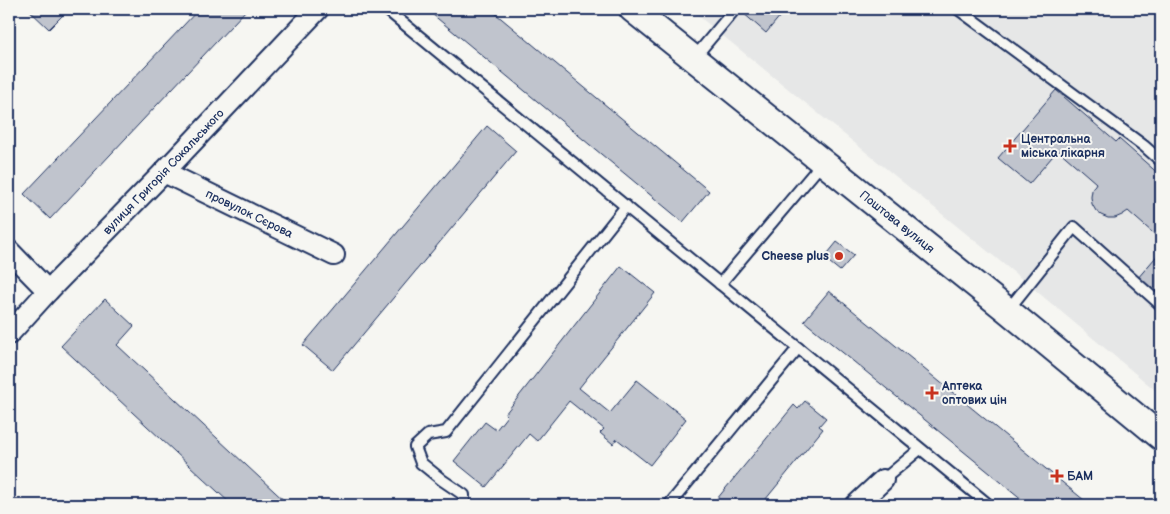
<svg xmlns="http://www.w3.org/2000/svg" width="1170" height="514" viewBox="0 0 1170 514" font-family="'Balsamiq Sans',sans-serif">
<style>
.built{fill:#e6e7e7}
.building{fill:#c0c4cd;stroke:#1b2f5e}
.lines{fill:none;stroke-linecap:round;stroke-linejoin:round}
.service-casing{stroke:#1b2f5e;stroke-width:14}
.minor-casing{stroke:#1b2f5e;stroke-width:24}
.tertiary-casing{stroke:#1b2f5e;stroke-width:29}
.service{stroke:#f6f6f2;stroke-width:10}
.minor{stroke:#f6f6f2;stroke-width:20}
.tertiary{stroke:#f6f6f2;stroke-width:25}
.poi-dot{fill:#c8321e;stroke:#f6f6f2;stroke-width:2}
.labels{text-anchor:middle;stroke-width:4;stroke-linejoin:round;paint-order:stroke}
.poi-label{font-size:12px;font-weight:bold;fill:#1b2f5e;stroke:#f6f6f2;text-anchor:start}
.street-label{font-size:12px;fill:#1b2f5e;stroke:#f6f6f2}
</style>
<rect width="100%" height="100%" fill="#f6f6f2"/>
<filter id="ink" filterUnits="userSpaceOnUse"><feTurbulence type="fractalNoise" baseFrequency=".02" numOctaves="2"/><feDisplacementMap in="SourceGraphic" scale="10" xChannelSelector="R" yChannelSelector="G"/><feConvolveMatrix kernelMatrix="1 2 1 2 8 2 1 2 1" color-interpolation-filters="sRGB"/></filter>
<g filter="url(#ink)">
<path class="built" d="M690,9H1161V395L1028,284Z"/>
<g class="building">
<path d="M28,9H69L49,29Z"/>
<path d="M199,9H247L50,219L24,194Z"/>
<path d="M426,9H490L709,191L683,222Z"/>
<path d="M745,9H786L766,33L742,12Z"/>
<path d="M1056,90L1116,142L1119,139L1161,176V240L1128,211L1122,215L1115,218H1108L1101,215L1096,211L1092,204L1091,197L1092,190L1096,183L1058,150L1029,184L998,158Z"/>
<path d="M487,126L516,151L333,370L303,345Z"/>
<path d="M837,242L854,255L840,271L824,258Z"/>
<path d="M1161,251V299L1137,279Z"/>
<path d="M621,266L655,293L579,388L610,413L637,380L686,419L650,465L617,439L613,444L600,433L604,429L569,401L537,441L529,434L486,487L454,461L485,422L496,430L507,416L505,414Z"/>
<path d="M829,291L1090,505H1029L804,321Z"/>
<path d="M105,299L134,326L117,345L289,505H232L61,346Z"/>
<path d="M805,401L826,418L819,426L823,429L761,505H712L794,405L798,409Z"/>
</g>
<g class="lines">
<g class="service-casing">
<g id="service">
<path d="M386,9L989,505"/>
<path d="M958,9L1144,146L1161,161"/>
<path d="M694,58L735,9"/>
<path d="M720,284L823,162"/>
<path d="M1008,310L1074,227L1161,305"/>
<path d="M883,480L920,449"/>
<path d="M464,505V495L442,480L421,463L415,447L428,435L446,432L626,206"/>
<path d="M669,505L798,348"/>
</g>
</g>
<g class="minor-casing">
<g id="minor">
<path id="s1" d="M164,172L334,255"/>
<path d="M9,251L48,291"/>
<path id="s2" d="M9,334L48,291L164,172L318,9"/>
<path d="M856,505L883,480"/>
</g>
</g>
<g class="tertiary-casing">
<g id="tertiary">
<path id="s3" d="M632,9L1007,310L1161,437"/>
</g>
</g>
<use href="#service" class="service"/>
<use href="#minor" class="minor"/>
<use href="#tertiary" class="tertiary"/>
</g>
</g>
<g class="poi-dot">
<path d="M1007.5 138.5h5v5h5v5h-5v5h-5v-5h-5v-5h5z"/>
<circle cx="839" cy="256" r="5"/>
<path d="M929.5 385.5h5v5h5v5h-5v5h-5v-5h-5v-5h5z"/>
<path d="M1054.5 468.5h5v5h5v5h-5v5h-5v-5h-5v-5h5z"/>
</g>
<g class="labels">
<g class="poi-label">
<text x="1021" y="143">Центральна<tspan x="1021" dy="14">міська лікарня</tspan></text>
<text x="829" y="260" text-anchor="end">Cheese plus</text>
<text x="942" y="390">Аптека<tspan x="942" dy="14">оптових цін</tspan></text>
<text x="1067" y="480">БАМ</text>
</g>
<g class="street-label">
<text dy="4" stroke="none"><textPath href="#s2" startOffset="224">вулиця Григорія Сокальського</textPath></text>
<text dy="4" stroke="none"><textPath href="#s1" startOffset="95">провулок Сєрова</textPath></text>
<text dy="4" stroke="none"><textPath href="#s3" startOffset="340">Поштова вулиця</textPath></text>
</g>
</g>
<rect width="1170" height="514" fill="none" stroke="#f6f6f2" stroke-width="30"/>
<rect x="15" y="15" width="1140" height="484" fill="none" stroke="#1b2f5e" stroke-width="2" filter="url(#ink)"/>
</svg>
